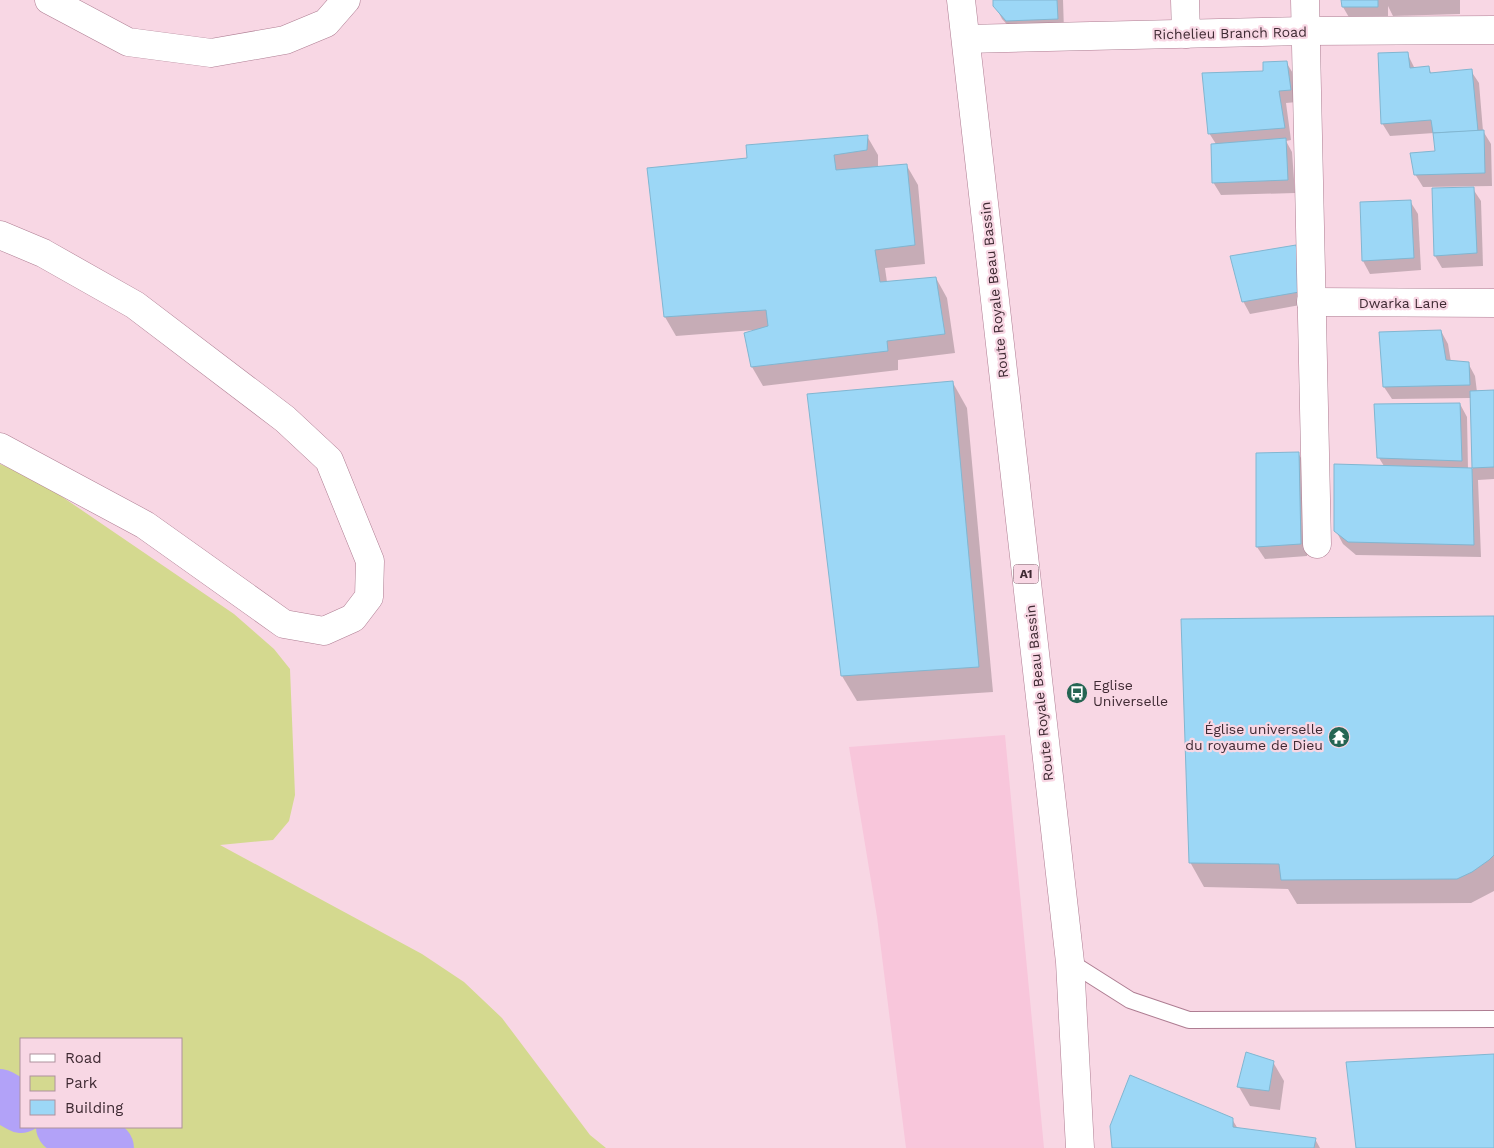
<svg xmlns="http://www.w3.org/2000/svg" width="1494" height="1148" viewBox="0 0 1494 1148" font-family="'Work Sans',sans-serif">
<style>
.built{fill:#f8c6db}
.green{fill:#d4d98f;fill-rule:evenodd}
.shadow{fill:#0003}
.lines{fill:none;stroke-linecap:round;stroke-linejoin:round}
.river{stroke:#b2a2f8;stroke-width:52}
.building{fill:#9cd7f6;stroke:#81b6d1}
.lane-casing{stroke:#ae7d92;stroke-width:18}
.street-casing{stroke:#ae7d92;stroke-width:29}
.secondary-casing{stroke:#ae7d92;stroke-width:29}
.primary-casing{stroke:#ae7d92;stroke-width:29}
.lane{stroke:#fff;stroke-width:16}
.street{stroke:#fff;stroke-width:28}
.secondary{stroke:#fff;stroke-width:28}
.primary{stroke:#fff;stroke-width:28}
.labels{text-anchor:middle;stroke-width:4.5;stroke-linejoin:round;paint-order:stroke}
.shield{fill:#f8d7e4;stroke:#765e68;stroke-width:1}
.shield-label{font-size:12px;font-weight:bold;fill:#3f2a33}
.street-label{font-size:14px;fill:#3f2a33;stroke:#f8d7e4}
.poi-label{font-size:14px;fill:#3f2a33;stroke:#f8d7e4;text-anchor:start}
</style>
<rect width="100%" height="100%" fill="#f8d7e4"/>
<path class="built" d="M1005,735L1044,1148H906L877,917L849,747Z"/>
<path class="green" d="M0,464L39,481L234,614L274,649L290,669L295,795L289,821L273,840L220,845L422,954L464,982L502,1018L590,1135L606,1148H0ZM21,1039H181V1127H21Z"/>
<g class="shadow">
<path d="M994,0H1063L1064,31L1015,33L1002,19L995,5Z"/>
<path d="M1343,0H1460V14L1393,16L1388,6V26H1354L1343,7Z"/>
<path d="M1407,53L1415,69L1428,68L1432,74L1471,71L1479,83L1483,131L1491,144L1492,186L1423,187L1415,174L1437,152L1434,133L1390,136L1382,123Z"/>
<path d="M1286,62L1294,75L1297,102L1286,103L1291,140L1286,141L1292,152L1295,193L1221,195L1213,182L1216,144L1209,133L1264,72Z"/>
<path d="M867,136L878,155V168L907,166L918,185L925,264L885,268L887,282L936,278L947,298L955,353L898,360V370L763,386L752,367L754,330L676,336L665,317L748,160Z"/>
<path d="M1473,189L1481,201L1483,266L1442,268L1435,256Z"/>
<path d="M1410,201L1418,214L1421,270L1370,274L1363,261L1361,203Z"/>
<path d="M1296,247L1303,259L1311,303L1250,314L1243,301Z"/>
<path d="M1441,331L1448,344L1451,362L1468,363L1475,376L1477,392L1494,391V479L1478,480L1481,557L1356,555L1343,544L1336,531L1384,466L1379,458L1460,404L1467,417L1468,469H1473L1471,398L1392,399L1384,387Z"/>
<path d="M953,383L967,408L993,692L857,701L842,676Z"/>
<path d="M1298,453L1306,466L1307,556L1265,559L1257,547Z"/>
<path d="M1494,617V891L1471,903L1297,904L1288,889L1204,887L1190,862Z"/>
<path d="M1273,1062L1284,1081L1280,1110L1250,1106L1239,1087Z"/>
<path d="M1232,1119L1238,1129L1315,1139L1320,1148H1114Z"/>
</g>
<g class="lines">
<g class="river">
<path d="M0,1095L21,1107"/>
<path d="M62,1127L108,1148"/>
</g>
</g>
<g class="building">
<path d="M993,0H1057L1058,19L1006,21L993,6Z"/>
<path d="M1341,0H1378V7H1342Z"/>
<path d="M1408,52L1410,68L1429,66L1430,73L1472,69L1478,131L1433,133L1431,120L1381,124L1378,53Z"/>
<path d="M1287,61L1291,90L1279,91L1285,128L1208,134L1202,73L1263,71V62Z"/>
<path d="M1484,130L1485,173L1414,175L1410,153L1435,151L1433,133Z"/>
<path d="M868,135L867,150L834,155L836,170L907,164L915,245L875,250L880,282L936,277L945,334L887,341L888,351L751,367L744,333L768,326L766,310L664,317L647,168L747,158L746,145Z"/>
<path d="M1286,138L1288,180L1212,183L1211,144Z"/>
<path d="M1474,187L1477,253L1434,256L1432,188Z"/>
<path d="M1411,200L1414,258L1362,261L1360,202Z"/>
<path d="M1296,245L1305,291L1242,302L1230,256Z"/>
<path d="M1441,330L1446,360L1469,362L1470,385L1383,387L1379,332Z"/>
<path d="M953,381L979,667L841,676L807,394Z"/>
<path d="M1494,390V467L1472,468L1470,391Z"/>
<path d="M1460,403L1462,461L1377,458L1374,404Z"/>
<path d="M1299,452L1301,544L1256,547V453Z"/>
<path d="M1334,464L1472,468L1474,545L1348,542L1334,531Z"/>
<path d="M1494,616V855L1489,860L1472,872L1457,879L1281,880L1279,864L1189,863L1181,619Z"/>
<path d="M1246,1052L1274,1061L1269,1091L1237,1087Z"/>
<path d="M1494,1054V1148H1356L1346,1062Z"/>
<path d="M1130,1075L1233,1118V1127L1316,1138L1314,1148H1112L1110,1126Z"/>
</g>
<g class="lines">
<g class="lane-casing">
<path id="lane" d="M1070,962L1130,1000L1189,1020L1494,1019"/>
</g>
<g class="street-casing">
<g id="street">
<path d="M49,0L128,42L211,53L285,40L326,23L346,0"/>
<path d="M1185,0L1186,34"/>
<path d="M1305,0L1317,544"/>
<path d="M0,235L43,253L135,305L285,419L329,460L370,561L369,597L353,618L324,631L284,624L145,525L0,447"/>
<path d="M1311,302L1494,303"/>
</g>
</g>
<g class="secondary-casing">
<path id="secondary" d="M966,39L1306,31L1494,30"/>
</g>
<g class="primary-casing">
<path id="primary" d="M961,0L1070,962L1080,1148"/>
</g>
<use href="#lane" class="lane"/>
<use href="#street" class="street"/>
<use href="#secondary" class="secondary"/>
<use href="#primary" class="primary"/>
</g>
<defs>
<g id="bus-disc" transform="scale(1.125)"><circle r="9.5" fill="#256553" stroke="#f8d7e4"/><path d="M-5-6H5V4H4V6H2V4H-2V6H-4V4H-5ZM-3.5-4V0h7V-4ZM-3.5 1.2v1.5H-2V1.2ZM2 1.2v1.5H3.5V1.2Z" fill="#fff"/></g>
<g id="temple-disc" transform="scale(1.125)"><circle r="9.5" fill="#256553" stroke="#f8d7e4"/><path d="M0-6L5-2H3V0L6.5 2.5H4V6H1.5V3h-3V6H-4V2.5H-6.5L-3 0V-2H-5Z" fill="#fff"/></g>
</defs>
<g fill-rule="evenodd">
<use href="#bus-disc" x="1077" y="693"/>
<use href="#temple-disc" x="1339" y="737"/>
</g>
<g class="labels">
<rect class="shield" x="1013.5" y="564.5" width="25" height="19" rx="4"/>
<g class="shield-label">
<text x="1026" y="578">A1</text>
</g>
<g class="street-label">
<text transform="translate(1230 33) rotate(-1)" y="5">Richelieu Branch Road</text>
<text transform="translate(994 290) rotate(-96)" y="5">Route Royale Beau Bassin</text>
<text x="1403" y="308">Dwarka Lane</text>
<text transform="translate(1039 693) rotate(-96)" y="5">Route Royale Beau Bassin</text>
</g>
<g class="poi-label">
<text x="1093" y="690">Eglise<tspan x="1093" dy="16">Universelle</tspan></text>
<text x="1323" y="734" text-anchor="end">Église universelle<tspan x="1323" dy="16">du royaume de Dieu</tspan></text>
</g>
</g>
<rect x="20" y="1038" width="162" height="90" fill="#f8d7e4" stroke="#ae929d"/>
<rect x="30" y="1054" width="25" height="8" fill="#ffffff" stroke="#ae929d"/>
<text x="65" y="1063" font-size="15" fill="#3f2a33">Road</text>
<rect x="30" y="1076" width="25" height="15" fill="#d4d98f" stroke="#ae929d"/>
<text x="65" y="1088" font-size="15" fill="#3f2a33">Park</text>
<rect x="30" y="1100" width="25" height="15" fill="#9cd7f6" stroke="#ae929d"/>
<text x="65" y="1113" font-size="15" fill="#3f2a33">Building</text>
</svg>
